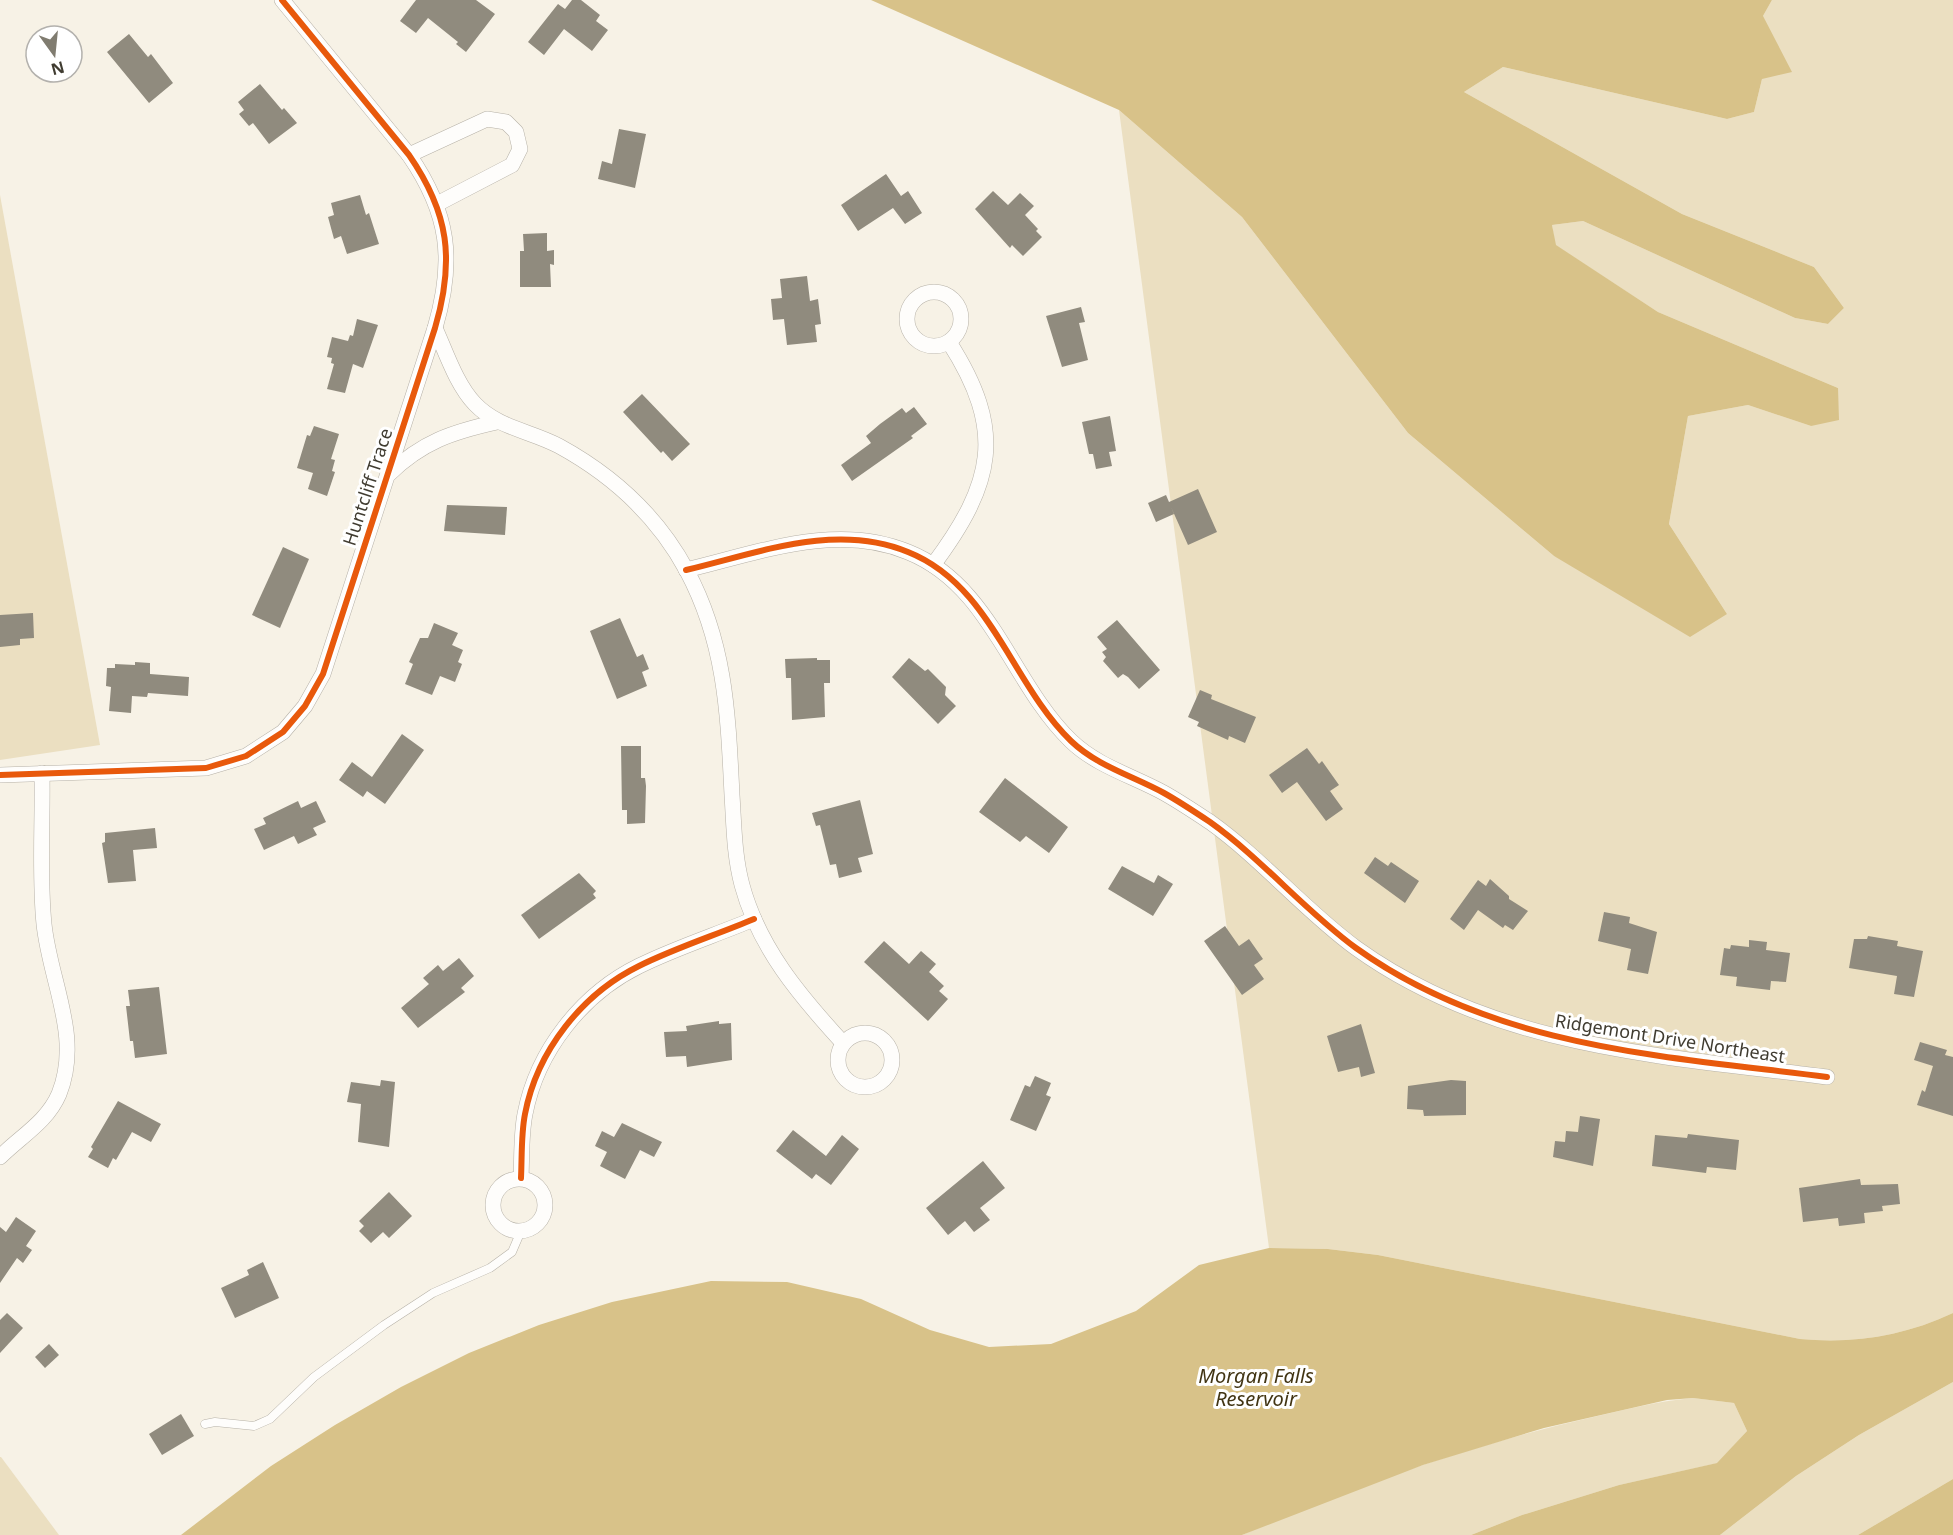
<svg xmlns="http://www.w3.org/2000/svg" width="1953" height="1535" viewBox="0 0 1953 1535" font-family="'Noto Sans',sans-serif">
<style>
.green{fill:#ebdfc1}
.water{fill:#d8c289}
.building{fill:#908b7e}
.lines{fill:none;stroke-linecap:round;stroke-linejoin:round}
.lane-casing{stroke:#b6b1a7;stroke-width:9}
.street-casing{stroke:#b6b1a7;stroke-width:16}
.lane{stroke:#fefdfb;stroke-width:8}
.street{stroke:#fefdfb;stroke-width:15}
.cycleway-casing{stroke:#fff;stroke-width:10}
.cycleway{stroke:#e8590c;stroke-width:6}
.labels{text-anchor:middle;stroke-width:6;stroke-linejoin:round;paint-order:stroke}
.street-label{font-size:18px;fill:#403c31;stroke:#fff}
.water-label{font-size:20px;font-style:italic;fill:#423514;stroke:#fff}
</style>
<rect width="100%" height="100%" fill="#f7f2e6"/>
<g class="green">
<path d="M1772,0H1953V1313C1904,1336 1854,1344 1800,1339L1378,1255L1328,1249L1269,1248L1119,110L1242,217L1408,433L1554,556L1727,614L1669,524L1688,416L1748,405L1811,426L1838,388L1658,312L1555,245L1552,225L1583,221L1795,318L1828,324L1844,308L1814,267L1682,214L1464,92L1503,67L1727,119L1754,112L1762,79L1763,16Z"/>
<path d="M0,195L100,745L0,760Z"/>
<path d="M1953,1382V1479L1858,1535H1720L1796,1476L1859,1435Z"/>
<path d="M1693,1398L1734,1403L1747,1431L1718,1463L1619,1485L1522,1515L1471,1535H1242C1353,1486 1471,1445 1589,1418C1624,1410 1657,1401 1693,1398Z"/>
<path d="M0,1457H1L59,1535H0Z"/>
</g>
<g class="water">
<path d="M871,0H1772L1763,16L1792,72L1762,79L1754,112L1727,119L1503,67L1464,92L1682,214L1814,267L1844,308L1828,324L1795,318L1583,221L1552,225L1556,245L1658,312L1838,388L1839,420L1811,426L1748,405L1688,416L1669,524L1727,614L1690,637L1554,556L1408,433L1242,217L1119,110Z"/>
<path d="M1269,1248L1328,1249L1378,1255L1800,1339C1854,1344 1904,1336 1953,1313V1382L1859,1435L1796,1476L1720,1535H1471L1522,1515L1619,1485L1717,1463L1747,1431L1734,1403L1693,1398L1667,1400L1544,1428L1423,1465L1242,1535H181L271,1466L335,1425L401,1387L469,1353L539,1325L612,1302L711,1281L787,1282L861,1299L930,1330L989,1347L1051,1344L1136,1311L1199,1265Z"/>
<path d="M1953,1479V1535H1858Z"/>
</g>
<g class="building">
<path d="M416,0H476L495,14L466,52L456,44L458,42L428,18L416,33L400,21Z"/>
<path d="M572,0H581L600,15L596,21L608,30L592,51L564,29L544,55L528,42L558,4L565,9Z"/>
<path d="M129,34L148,57L151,54L173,83L149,103L107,52Z"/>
<path d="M260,84L282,110L284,108L297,123L269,144L253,123L249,126L239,114L244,110L238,102Z"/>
<path d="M619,129L646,134L635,188L598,179L602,161L612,164Z"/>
<path d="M886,174L901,196L908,191L922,213L905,224L893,208L858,231L841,205Z"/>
<path d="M993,191L1008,205L1020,193L1034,206L1025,215L1038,229L1036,231L1042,237L1023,256L1012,245L1010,248L975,209Z"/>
<path d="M360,195L366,215L369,213L379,244L347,254L341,236L334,239L328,217L334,215L331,203Z"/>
<path d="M547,233V251L554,250V265L550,264L551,287H520V251H524L523,234Z"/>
<path d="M807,276L810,301L818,299L821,324L815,325L817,342L787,345L784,319L773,320L771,299L782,298L780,279Z"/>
<path d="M1081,307L1085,322L1079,323L1088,360L1062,367L1046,316Z"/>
<path d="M357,319L378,325L363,368L353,364L345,393L327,389L334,364L331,363L332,358L327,357L332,337L348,341L350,335L353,336Z"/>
<path d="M642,394L690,444L672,461L663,451L661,453L623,412Z"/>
<path d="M914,407L927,424L911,436L913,438L852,481L841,465L871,443L866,436L880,424L902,408L906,413Z"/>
<path d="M1110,416L1116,451L1109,452L1112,466L1096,469L1093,454H1089L1082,422Z"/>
<path d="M314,426L339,434L331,459L335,460L332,471L335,472L327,496L308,489L313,473L297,468L307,435L310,436Z"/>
<path d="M1198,489L1217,532L1188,545L1171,507L1174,514L1156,522L1148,503L1166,495L1169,502Z"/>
<path d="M447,505L507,507L505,535L444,531Z"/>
<path d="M283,547L309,559L280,628L252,615Z"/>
<path d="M33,613L34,638L20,639V645L0,647V615Z"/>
<path d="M620,618L637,657L643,654L649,669L642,672L647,686L617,699L590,631Z"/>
<path d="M1117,620L1160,670L1139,689L1128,677L1123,674L1118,678L1103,661L1106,657L1102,652L1107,649L1097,637Z"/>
<path d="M434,623L458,633L452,645L463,650L458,662L462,664L455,682L440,676L432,695L405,684L413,664L409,662L420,638H428Z"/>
<path d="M817,658V660H830V683H824L825,717L792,720L791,678H786L785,659Z"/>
<path d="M909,658L925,671L928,669L946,687L945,695L956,706L938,724L892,677Z"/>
<path d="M135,662L150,663V674L189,677L188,696L148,693L147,697L132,696L131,713L109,711L111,687L106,686L107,668H115V664L135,665Z"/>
<path d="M1200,690L1212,695L1211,699L1256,717L1245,743L1229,736L1228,740L1197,726L1199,722L1188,717Z"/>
<path d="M402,734L424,750L385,804L367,791L363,797L339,780L352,762L372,777Z"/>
<path d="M621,746H641V778H645L646,786L645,823L627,824V810H622Z"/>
<path d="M1307,748L1319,764L1322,761L1339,785L1330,791L1343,809L1326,821L1297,782L1282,793L1269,775Z"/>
<path d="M1005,778L1068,827L1049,853L1026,836L1020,842L979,812Z"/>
<path d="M860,800L873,854L858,858L862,872L839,878L836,864L830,865L820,825L816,826L812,813Z"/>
<path d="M298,801L301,808L316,801L326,822L313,828L317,835L298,844L294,836L264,850L254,829L266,824L263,818Z"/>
<path d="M155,828L157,848L133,850L136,881L108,883L102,843L105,842V833Z"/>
<path d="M1375,857L1388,866L1391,862L1419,881L1405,903L1364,873Z"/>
<path d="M1122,866L1154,883L1158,875L1173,884L1153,916L1108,889Z"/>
<path d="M579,873L596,891L593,894L596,898L539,939L521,915Z"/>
<path d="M1490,879L1509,896V899L1528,911L1513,930L1505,925L1503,928L1478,910L1464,930L1450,919L1478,880L1486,886Z"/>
<path d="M1604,912L1630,917L1629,923L1657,932L1648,974L1627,970L1631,949L1598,941Z"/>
<path d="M1225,926L1239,946L1249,939L1263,959L1254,965L1264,979L1242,995L1204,941Z"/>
<path d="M1868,936L1898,941L1897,946L1923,951L1914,997L1894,994L1897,976L1849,968L1854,939H1867Z"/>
<path d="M1749,940L1767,942L1766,950L1790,953L1786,982L1771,981L1770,990L1736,986L1737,977L1720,975L1724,948L1730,949L1731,945L1749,947Z"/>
<path d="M884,941L909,964L921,951L936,964L929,972L944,986L939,991L948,999L928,1021L864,962Z"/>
<path d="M459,958L474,976L461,988L465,992L418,1028L401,1008L429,984L423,978L438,965L443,971Z"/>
<path d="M159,987L167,1054L135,1058L133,1041H130L126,1006H130L128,990Z"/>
<path d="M719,1021V1024L731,1023L732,1060L687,1067L686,1056L666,1057L664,1032L687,1031L686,1026Z"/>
<path d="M1361,1024L1375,1073L1361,1077L1359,1067L1338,1072L1327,1036Z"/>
<path d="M1920,1042L1947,1050L1945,1055L1953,1057V1116L1917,1105L1922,1090L1925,1092L1933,1066L1914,1060Z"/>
<path d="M1035,1076L1051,1083L1046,1095L1051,1097L1036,1131L1010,1120L1025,1085L1030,1087Z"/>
<path d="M381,1080L395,1082L389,1147L358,1142L361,1104L347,1102L351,1082L380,1086Z"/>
<path d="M1451,1080L1466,1081V1115L1424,1116L1423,1110L1407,1109L1408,1086Z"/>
<path d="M118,1101L161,1124L151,1142L132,1132L116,1160L113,1158L108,1168L88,1157L93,1149L91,1147Z"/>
<path d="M1580,1116L1600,1119L1593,1166L1553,1157L1555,1141L1565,1142L1566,1131L1578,1132Z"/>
<path d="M622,1123L662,1142L654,1157L640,1150L625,1179L600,1166L607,1152L595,1146L602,1131L614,1137Z"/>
<path d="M793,1130L826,1156L842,1135L859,1149L831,1185L816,1174L812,1179L776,1151Z"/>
<path d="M1688,1134L1739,1140L1736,1170L1707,1167L1706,1173L1652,1166L1655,1135L1687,1138Z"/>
<path d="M983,1161L1005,1188L980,1208L990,1220L974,1232L965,1221L948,1235L926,1208Z"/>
<path d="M1860,1179L1861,1185L1898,1184L1900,1204L1882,1206L1883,1211L1864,1213L1865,1223L1839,1226L1838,1218L1803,1222L1799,1188Z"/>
<path d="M389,1192L412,1216L389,1238L383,1232L371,1243L359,1231L364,1226L359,1221Z"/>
<path d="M16,1217L36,1231L26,1246L32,1250L23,1263L17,1258L0,1283V1227L6,1232Z"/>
<path d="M263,1262L279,1298L235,1318L221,1288L249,1275L247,1270Z"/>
<path d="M7,1313L23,1328L0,1353V1320Z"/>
<path d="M49,1344L59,1355L45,1368L35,1357Z"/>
<path d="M181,1414L194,1436L162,1455L149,1434Z"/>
</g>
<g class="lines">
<g class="lane-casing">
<path id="lane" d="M205,1424L215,1422L254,1426L270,1419L314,1377L384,1325L433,1293L490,1268L512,1252L521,1231"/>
</g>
<g class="street-casing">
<g id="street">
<path d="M409,155L487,119L506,122L516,132L520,149L512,165L437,204"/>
<circle cx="934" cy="319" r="27"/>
<path d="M435,328C446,352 456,384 475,404C498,428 531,431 559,446C612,475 658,517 687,571C726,644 728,715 732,795C734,825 734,855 742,885C759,948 800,996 843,1043"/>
<path d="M389,474C422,442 452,432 497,422"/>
<path d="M933,565C994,483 1006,431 949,342"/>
<path d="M686,570C758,553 836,522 908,552C991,585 1011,683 1071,741C1097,766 1133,776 1164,793C1180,802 1195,812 1210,822C1262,859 1304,910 1356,948C1495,1048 1663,1056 1827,1077"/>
<path d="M0,775L206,768L246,756L283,732L305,706L323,674L435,328C455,260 449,213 409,155L282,0"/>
<circle cx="865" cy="1060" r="27"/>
<path d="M0,1157C21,1136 47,1122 59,1094C82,1037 50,982 44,924C39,874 43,822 42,773"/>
<path d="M521,1178C522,1157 521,1134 525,1114C537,1051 582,994 639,966C675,948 716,935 754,919"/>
<circle cx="519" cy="1205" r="26"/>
</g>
</g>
<use href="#lane" class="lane"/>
<use href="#street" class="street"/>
<g class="cycleway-casing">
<g id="cycleway">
<path d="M686,570C758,553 836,522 908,552C991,585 1011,683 1071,741C1097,766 1133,776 1164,793C1180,802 1195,812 1210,822C1262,859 1304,910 1356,948C1495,1048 1663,1056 1827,1077"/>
<path d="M0,775L206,768L246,756L283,732L305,706L323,674L435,328C455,260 449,213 409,155L282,0"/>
<path d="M521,1178C522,1157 521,1134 525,1114C537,1051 582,994 639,966C675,948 716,935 754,919"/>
</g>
</g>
<use href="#cycleway" class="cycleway"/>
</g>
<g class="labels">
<g class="street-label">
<text transform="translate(368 487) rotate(-72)" y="6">Huntcliff Trace</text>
<text transform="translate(1670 1039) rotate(9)" y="6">Ridgemont Drive Northeast</text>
</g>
<g class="water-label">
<text x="1256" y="1383">Morgan Falls<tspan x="1256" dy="23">Reservoir</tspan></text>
</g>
</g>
<g transform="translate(54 54) rotate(165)"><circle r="28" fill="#ffffff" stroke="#b3b1ad" stroke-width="1.5"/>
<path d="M0-4.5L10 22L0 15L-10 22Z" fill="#807c70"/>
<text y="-9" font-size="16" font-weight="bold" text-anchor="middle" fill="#403c31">N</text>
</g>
</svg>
